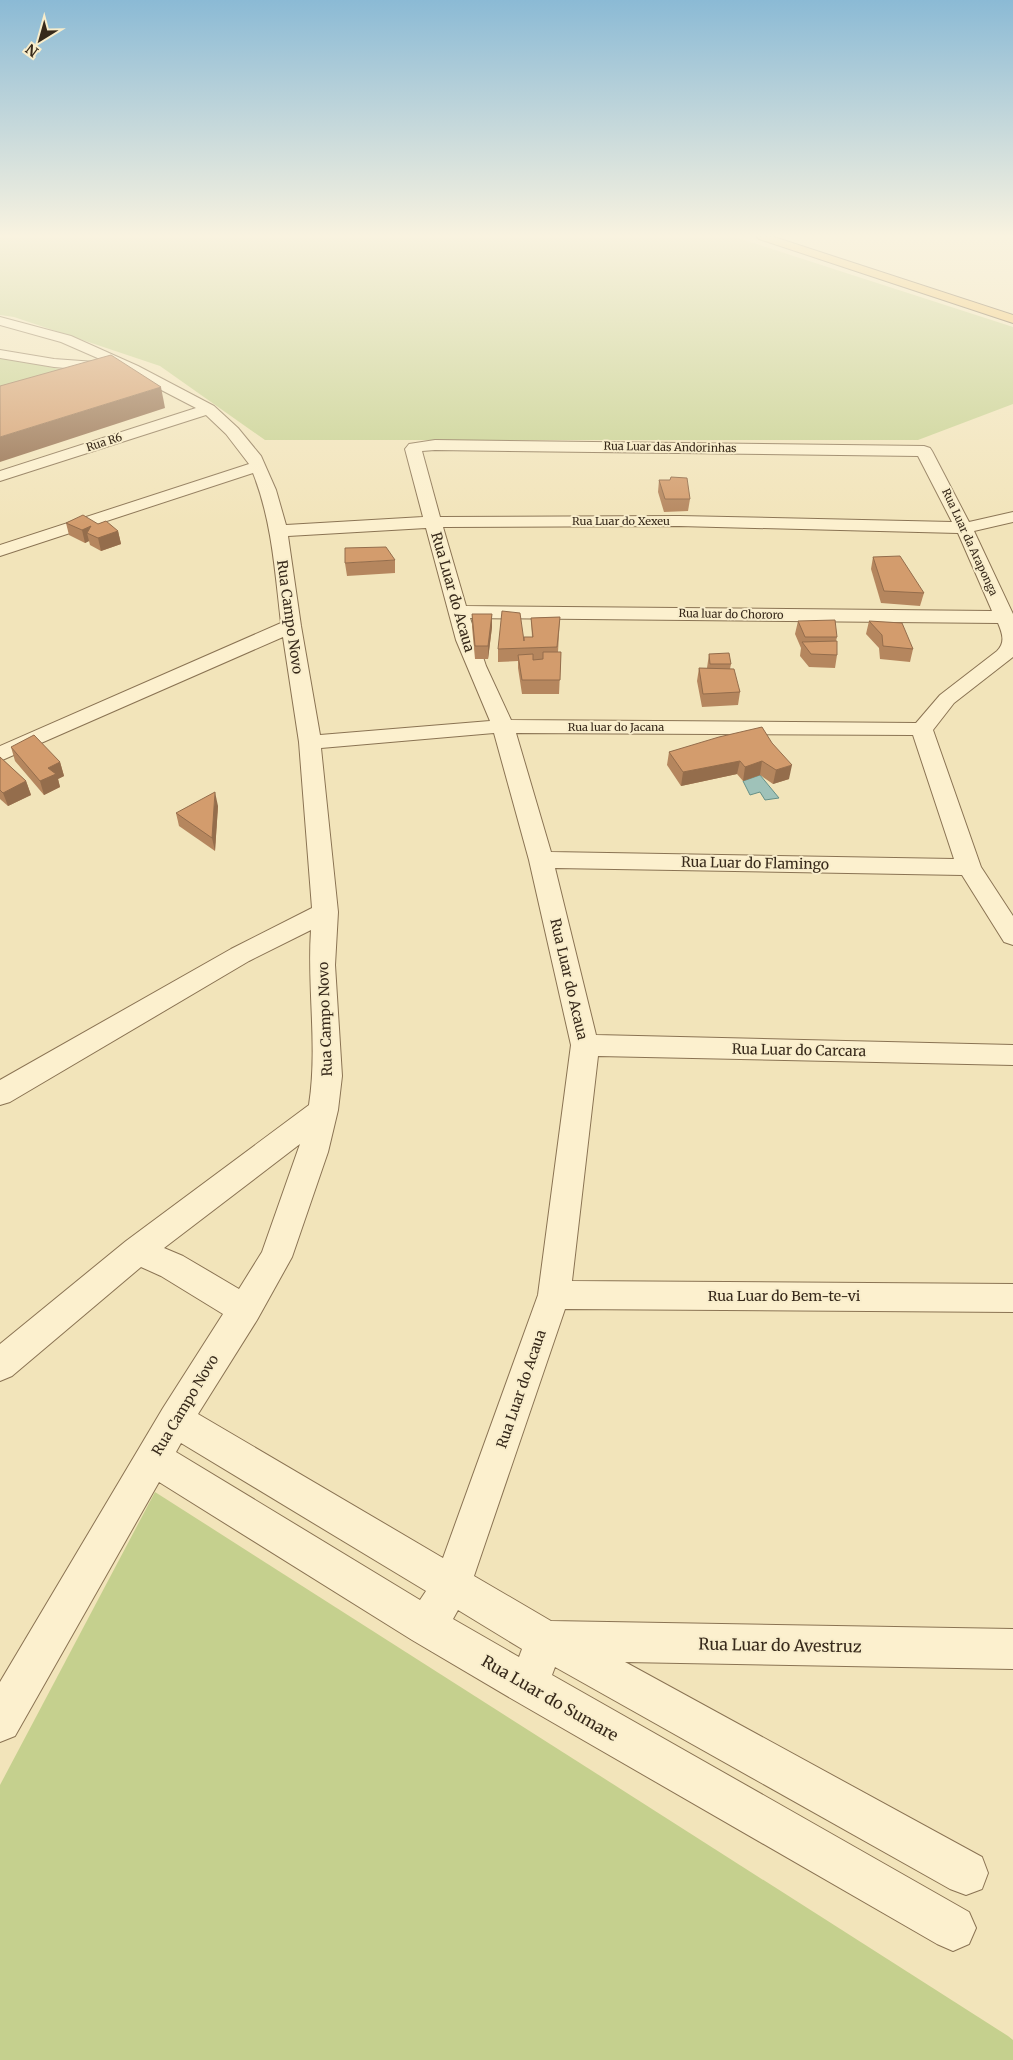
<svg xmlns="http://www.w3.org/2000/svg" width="1013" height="2060" viewBox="0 0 1013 2060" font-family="Merriweather,serif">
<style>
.green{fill:#c5d08e}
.water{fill:#9fc2b9;stroke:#669087}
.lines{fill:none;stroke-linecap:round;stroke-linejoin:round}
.minor-casing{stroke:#8a7353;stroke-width:2}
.trunk-casing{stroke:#574028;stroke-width:2}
.minor{fill:#fcf0ce;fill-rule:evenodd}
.trunk{fill:#f2c267;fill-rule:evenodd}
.wall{fill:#b5865e}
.shaded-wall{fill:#946d4c}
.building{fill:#d39c6d;stroke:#946d4c}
.labels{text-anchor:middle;stroke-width:4;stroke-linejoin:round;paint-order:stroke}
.far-street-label{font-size:11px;fill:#37291a;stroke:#f8edcb}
.street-label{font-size:14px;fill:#37291a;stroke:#f8edcb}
.near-street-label{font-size:16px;fill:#37291a;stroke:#f8edcb}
</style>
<rect width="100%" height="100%" fill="#f2e4ba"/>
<g class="green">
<path d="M0,237H735L1013,327V404L918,440H265L160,366L14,317L0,315Z"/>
<path d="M0,357L74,372L0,408Z"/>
<path d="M155,1492L1008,2036L1013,2040V2060H0V1785Z"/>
</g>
<path class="water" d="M760,775L779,798L765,800L760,792L750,795L743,781Z"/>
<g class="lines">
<g class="minor-casing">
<path id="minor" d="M0,317L71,336L138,366L214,406L238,428L261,456L276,490L286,525L423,517L405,449L409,444L435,440L924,446L930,448L932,451L969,522L1013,512V522L974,531L1013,614V657L954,703L933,730L981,867L1013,916V945L1004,942L962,875L555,868L596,1035L1013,1045V1065L598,1056L572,1281L1013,1284V1312L565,1309L474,1576L551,1621L1013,1629V1669L625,1662L982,1857L988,1873L982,1889L966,1895L950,1889L555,1667L552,1675L969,1912L976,1928L969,1944L953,1951L937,1944L512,1699L412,1640L159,1482L15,1736L0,1742V1682L163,1408L223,1314L161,1276L141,1267L12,1376L0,1381V1344L126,1241L309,1105C318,1047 307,988 311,930L249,961L10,1102L0,1105V1080L231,949L312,908L299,742L283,637L0,761V746L281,623C275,572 272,521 253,473L0,556V545L249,464L226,434L206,415L0,481V471L196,408L119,368L117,371L112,372L54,367L0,358V350L54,359L109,363L61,342L0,325ZM435,450L918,456L952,522L679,516L440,517L422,451ZM679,526L958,533L992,611L466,606L443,527ZM426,528L456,640L490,721L320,735L301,626L288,536ZM470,618L998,623C1002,633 1006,642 997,651L940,695L916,723L511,720L486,666ZM494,733L529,860L571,1045L538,1295L443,1558L198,1414L257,1320L292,1257L328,1152L338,1110L342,1076L335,965L338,912L321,748ZM516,733L913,735L954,859L551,852ZM300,1144L262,1252L239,1289L183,1256L164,1248ZM181,1443L426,1591L420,1600L176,1452ZM458,1610L522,1649L519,1657L453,1619Z"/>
</g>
<g class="trunk-casing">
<path id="trunk" d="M757,237H774L1013,315V323L759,239Z"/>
</g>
<use href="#minor" class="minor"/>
<use href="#trunk" class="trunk"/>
</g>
<g class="wall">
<path d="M659,480L690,499L688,511L664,512L658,492Z"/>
<path d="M66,523L98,524L118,531L121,544L101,551L90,545L89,541L85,543L69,535Z"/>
<path d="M873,557L924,593L920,606L881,603L871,569Z"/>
<path d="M395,560V573L347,576L345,563Z"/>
<path d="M472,614H492V627L488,659H475L472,627Z"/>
<path d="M560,617L558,652H561L559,694H522L518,668V661L498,662V649L524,641L532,637L531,618Z"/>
<path d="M798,621L837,637L836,641L837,655L835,668L809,667L800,656L801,648L795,634Z"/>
<path d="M869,621L913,649L910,662L880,659L879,648L866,634Z"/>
<path d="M709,654L731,664L730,669L740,692L738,705L702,707L697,681L699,668H707Z"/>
<path d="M762,727L789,779L773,784L760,775L743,781L737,774L681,786L667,765L669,752Z"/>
<path d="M11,747L60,762L64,776L58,779L60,787L44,795L15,761Z"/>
<path d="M0,757L26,781L31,795L8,806L0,799Z"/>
<path d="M218,806L215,851L179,826L176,813Z"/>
</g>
<g class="shaded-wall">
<path d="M161,387L165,408L0,462V437Z"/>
<path d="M91,526L87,533L89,541L85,543L82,530Z"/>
<path d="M118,531L121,544L101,551L98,538Z"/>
<path d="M492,614V627L488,659V646Z"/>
<path d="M740,761L737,774L681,786L683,772Z"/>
<path d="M762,761L760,775L743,781L745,767Z"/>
<path d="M60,762L64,776L58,779L60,787L44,795L40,781L48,768Z"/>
<path d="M792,765L789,779L773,784L776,770Z"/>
<path d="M26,781L31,795L8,806L3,793Z"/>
<path d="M215,792L218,806L215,851L212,838Z"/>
</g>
<g class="building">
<path d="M111,355L161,387L0,437V386Z"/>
<path d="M671,477L687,478L690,499H665L659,480H670Z"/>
<path d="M83,515L98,524L106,521L118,531L98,538L87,533L91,526L82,530L66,523Z"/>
<path d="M386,547L395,560L345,563V548Z"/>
<path d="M900,556L924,593L884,591L873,557Z"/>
<path d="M502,611L520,613L524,641V637H533L531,618L560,617L557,647L498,649Z"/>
<path d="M472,614H492L488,646H475Z"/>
<path d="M835,620L837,637H805L798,621Z"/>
<path d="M869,621L902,623L913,649L883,646L882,635Z"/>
<path d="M837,641V655L811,654L802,642Z"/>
<path d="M543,652H561L560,680H522L518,655L533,654V660L543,659Z"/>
<path d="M729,653L731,664H710L709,654Z"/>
<path d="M699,668L734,669L740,692L703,694Z"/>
<path d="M762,727L772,743L792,765L776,770L762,761L745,767L740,761L683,772L669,752L719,737Z"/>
<path d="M34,735L60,762L48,768L56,774L40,781L11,747Z"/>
<path d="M0,757L26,781L3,793L0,790Z"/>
<path d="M215,792L212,838L176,813Z"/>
</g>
<linearGradient id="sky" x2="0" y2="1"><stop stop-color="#8bbad5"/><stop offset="0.45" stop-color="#f9f3e0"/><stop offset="1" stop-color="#f9f3e0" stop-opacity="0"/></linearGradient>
<rect width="1013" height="525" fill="url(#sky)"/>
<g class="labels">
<g class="far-street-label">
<text transform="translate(104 442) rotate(-18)" y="4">Rua R6</text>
<text transform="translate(670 447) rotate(1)" y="4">Rua Luar das Andorinhas</text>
<text x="621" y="525">Rua Luar do Xexeu</text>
<text transform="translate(970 542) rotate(65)" y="4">Rua Luar da Araponga</text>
<text transform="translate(731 614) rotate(1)" y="4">Rua luar do Chororo</text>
<text x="616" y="731">Rua luar do Jacana</text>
</g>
<g class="street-label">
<text transform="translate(453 592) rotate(74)" y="5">Rua Luar do Acaua</text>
<text transform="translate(290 617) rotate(82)" y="5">Rua Campo Novo</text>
<text transform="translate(755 863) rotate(1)" y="5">Rua Luar do Flamingo</text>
<text transform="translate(569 979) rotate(77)" y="5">Rua Luar do Acaua</text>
<text transform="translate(325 1019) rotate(-92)" y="5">Rua Campo Novo</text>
<text transform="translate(799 1050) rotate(1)" y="5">Rua Luar do Carcara</text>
<text x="784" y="1301">Rua Luar do Bem-te-vi</text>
<text transform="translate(521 1389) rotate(-71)" y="5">Rua Luar do Acaua</text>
<text transform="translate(185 1405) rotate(-59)" y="5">Rua Campo Novo</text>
</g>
<g class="near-street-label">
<text transform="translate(780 1645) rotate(1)" y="6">Rua Luar do Avestruz</text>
<text transform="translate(550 1698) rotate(30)" y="6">Rua Luar do Sumare</text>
</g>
</g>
<g transform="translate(40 40) rotate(217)" stroke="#f8edcb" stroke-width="4" paint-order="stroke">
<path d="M0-4L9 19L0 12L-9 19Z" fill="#37291a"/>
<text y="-8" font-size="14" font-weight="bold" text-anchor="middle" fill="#37291a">N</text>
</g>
</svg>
